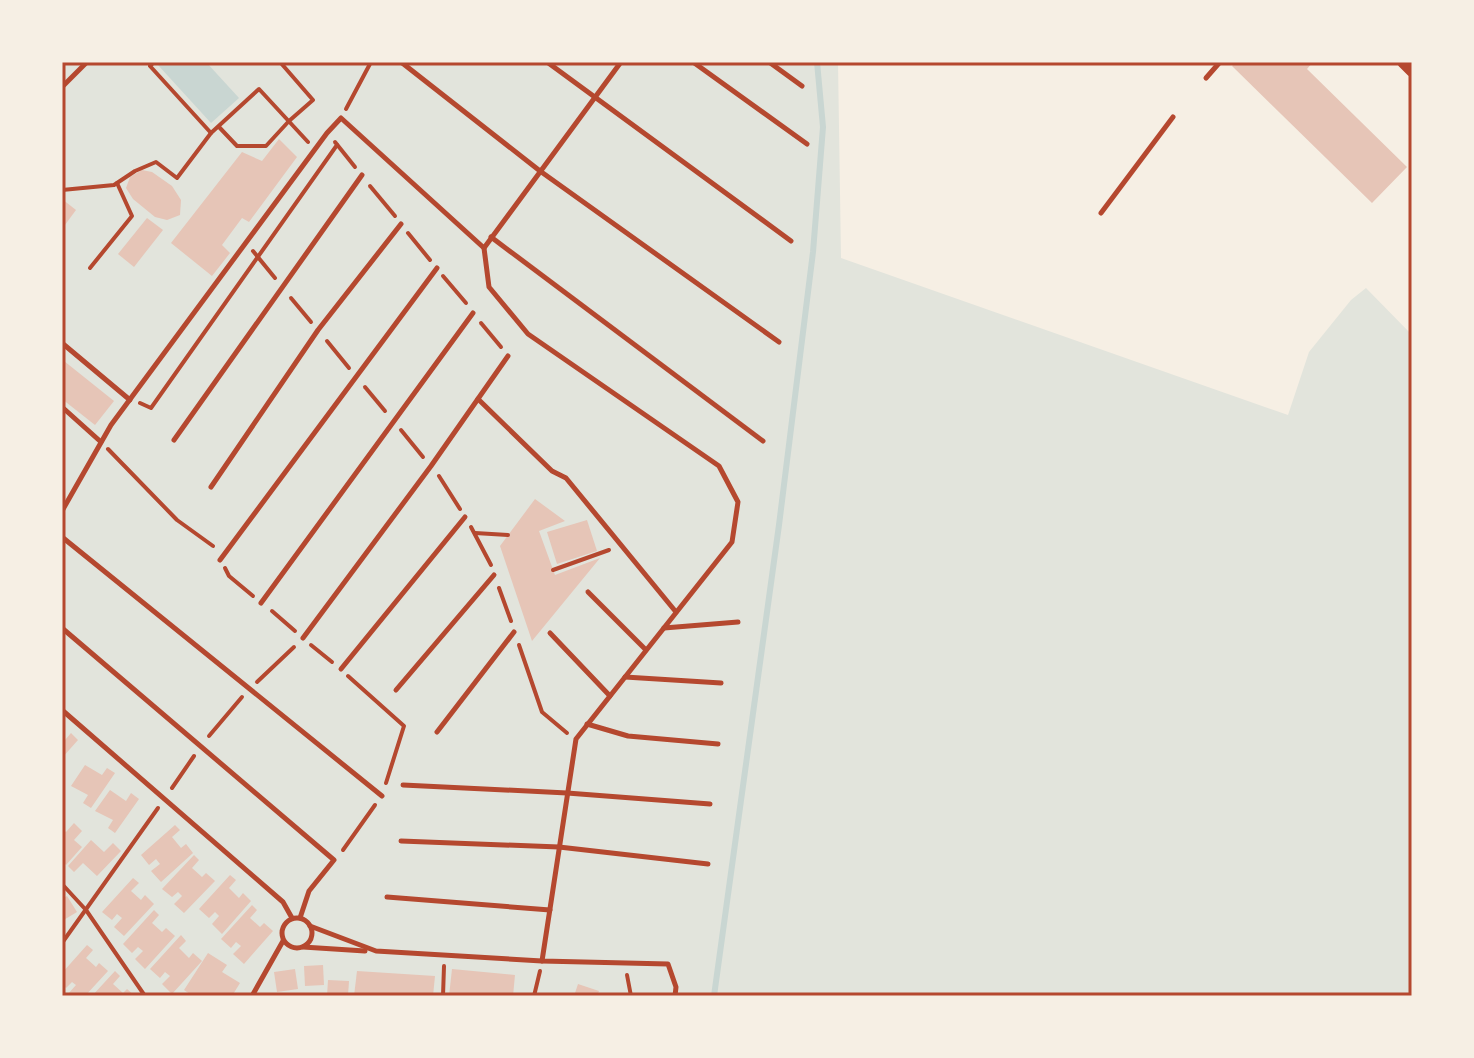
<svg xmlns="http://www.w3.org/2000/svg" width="1474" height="1058" viewBox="0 0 1474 1058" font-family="'Noto Sans',sans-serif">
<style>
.green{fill:#e2e4dc}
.water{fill:#c9d6d2}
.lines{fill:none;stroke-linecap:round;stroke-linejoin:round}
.stream{stroke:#c9d6d2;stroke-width:6}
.building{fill:#e6c5b7}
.path{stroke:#b5482f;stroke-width:4}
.service{stroke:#b5482f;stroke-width:5}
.tertiary{stroke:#b5482f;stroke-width:12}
.neatline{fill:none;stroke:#b5482f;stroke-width:3}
</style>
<rect width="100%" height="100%" fill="#f6efe4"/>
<path class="green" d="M62,62H838L841,258L1288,415L1309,352L1351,300L1366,288L1412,335V996H62Z"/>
<path class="water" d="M161,62H206L239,98L211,123L158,65Z"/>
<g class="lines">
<path class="stream" d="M714,996L779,525L813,252L823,127L817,62"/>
</g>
<g class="building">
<path d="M1236,62H1313L1307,69L1407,167L1372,203L1232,66Z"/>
<path d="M279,139L297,157L249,222L242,218L222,245L230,253L212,276L171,243L242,152L262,161Z"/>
<path d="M142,170L152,172L172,186L181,200L180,215L167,220L155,217L133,199L126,188L130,177Z"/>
<path d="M62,199L76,210L62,229Z"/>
<path d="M147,218L163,230L134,267L118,254Z"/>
<path d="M64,361L114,401L95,425L62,399V363Z"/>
<path d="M535,499L565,521L539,531L555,575L600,558L532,641L500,546Z"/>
<path d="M587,520L597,551L557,564L547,532Z"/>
<path d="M71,733L78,740L62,758V738L65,740Z"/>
<path d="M85,765L102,775L107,768L115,773L91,808L83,803L88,795L71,786Z"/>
<path d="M110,790L126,801L131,793L139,799L115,833L108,828L113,820L95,811Z"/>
<path d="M74,823L82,831L74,840L82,847L66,865L62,861V829L66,832Z"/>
<path d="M175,825L180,830L172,837L181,848L186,844L193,853L161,882L151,871L160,864L156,859L149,865L141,855Z"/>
<path d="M91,840L104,852L113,843L121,851L97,876L83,863L74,872L68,866Z"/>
<path d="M194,855L199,860L192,868L202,877L206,873L215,881L184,913L174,904L182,896L178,892L172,897L162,889Z"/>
<path d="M230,875L236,880L229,888L239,898L243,893L251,901L222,934L212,924L219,916L215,912L209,918L199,909Z"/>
<path d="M133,878L139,883L131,891L141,900L145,895L154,904L124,936L114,927L122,918L117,914L112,920L102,912Z"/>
<path d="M67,896L77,912L62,921V899Z"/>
<path d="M252,905L257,910L250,918L260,927L264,923L273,931L244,964L233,954L241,946L236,942L231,948L221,939Z"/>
<path d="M154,910L159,915L152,923L162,932L166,928L175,936L145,969L135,959L143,951L138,947L132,953L123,944Z"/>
<path d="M181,935L186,941L179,948L189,958L193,953L202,961L172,994L162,984L170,976L165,972L160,978L150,969Z"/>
<path d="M87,945L93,950L86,958L96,967L99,963L108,971L85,996H71L68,994L76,985L72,982L66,988L62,984V973Z"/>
<path d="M208,953L227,965L222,972L240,983L232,996H193L184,990Z"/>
<path d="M323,965L324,985L305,986L304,966Z"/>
<path d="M295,969L298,989L277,992L274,972Z"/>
<path d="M452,969L515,975L513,996H449Z"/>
<path d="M115,971L120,976L113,984L123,993L127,989L135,996H92Z"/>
<path d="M357,971L435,976L433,996H354Z"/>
<path d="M328,980L349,981L348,996H327Z"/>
<path d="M578,984L599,991L597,996H574Z"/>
</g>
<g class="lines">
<g class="path">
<path d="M154,62L150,66L211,133L259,89L308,142"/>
<path d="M346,109L371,62"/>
<path d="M219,127L237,146H266L289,121L313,100L280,62"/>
<path d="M335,142L355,167"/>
<path d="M370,186L395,216"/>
<path d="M62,190L114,185L135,171L156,162L177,178L211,133"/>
<path d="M408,233L430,260"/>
<path d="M253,251L275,278"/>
<path d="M90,268L132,216L117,183"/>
<path d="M443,276L466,303"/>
<path d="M291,298L311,322"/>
<path d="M481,323L501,347"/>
<path d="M327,341L349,368"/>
<path d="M365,387L385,411"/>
<path d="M140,403L151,408L337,145"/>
<path d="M401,430L423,457"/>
<path d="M108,449L177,520L213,546"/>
<path d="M439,476L460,509"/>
<path d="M471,527L491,565"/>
<path d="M475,533L508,535"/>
<path d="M225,568L229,576L253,596"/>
<path d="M553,570L609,550"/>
<path d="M499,588L511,621"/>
<path d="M272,611L295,631"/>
<path d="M311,645L332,662"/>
<path d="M519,645L542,712L567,733"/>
<path d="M348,676L404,726L386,783"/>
<path d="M257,682L294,647"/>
<path d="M209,736L242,697"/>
<path d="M172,788L194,756"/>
<path d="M343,850L375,805"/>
<path d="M62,884L86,910L145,996"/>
<path d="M62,943L158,808"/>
<path d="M627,975L631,996"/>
<path d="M443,996L444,966"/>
<path d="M534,996L540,971"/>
</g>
<g class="service">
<path d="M401,62L540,171L779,342"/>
<path d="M547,62L791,241"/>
<path d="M693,62L807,144"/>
<path d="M769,62L802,86"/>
<path d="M1206,78L1220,62"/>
<path d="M62,87L87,62"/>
<path d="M1101,213L1173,117"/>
<path d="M491,237L763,441"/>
<path d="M484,248L489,287L528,334L719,466L738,502L732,542L576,739L542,961"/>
<path d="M62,343L130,400"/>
<path d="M478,399L552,471L566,478L676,612"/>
<path d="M62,407L101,442"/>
<path d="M174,440L362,175"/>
<path d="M211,487L318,330L401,224"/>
<path d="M62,511L111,425L327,133L341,118L484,248L621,62"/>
<path d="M62,537L382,796"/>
<path d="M220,560L437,268"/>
<path d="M588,592L646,650"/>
<path d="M261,603L473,313"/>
<path d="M62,628L334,860L309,891L300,918"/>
<path d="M664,628L738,622"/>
<path d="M550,633L610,696"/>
<path d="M303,638L431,466L508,356"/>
<path d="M341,669L465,517"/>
<path d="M625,677L721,683"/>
<path d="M396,690L494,575"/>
<path d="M62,710L283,902L292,918"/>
<path d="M587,724L628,736L718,744"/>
<path d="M437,732L514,632"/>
<path d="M403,785L567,793L710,804"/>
<path d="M401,841L559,847L708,864"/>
<path d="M387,897L550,910"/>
<circle cx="297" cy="933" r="15"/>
<path d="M310,926L376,951L542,961L668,964L676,987L675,996"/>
<path d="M303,947L365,951"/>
<path d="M252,996L283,941"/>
</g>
<path class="tertiary" d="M1403,62L1412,71"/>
</g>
<rect width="1474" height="1058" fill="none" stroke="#f6efe4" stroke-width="128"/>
<rect x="64" y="64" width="1346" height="930" class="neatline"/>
</svg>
